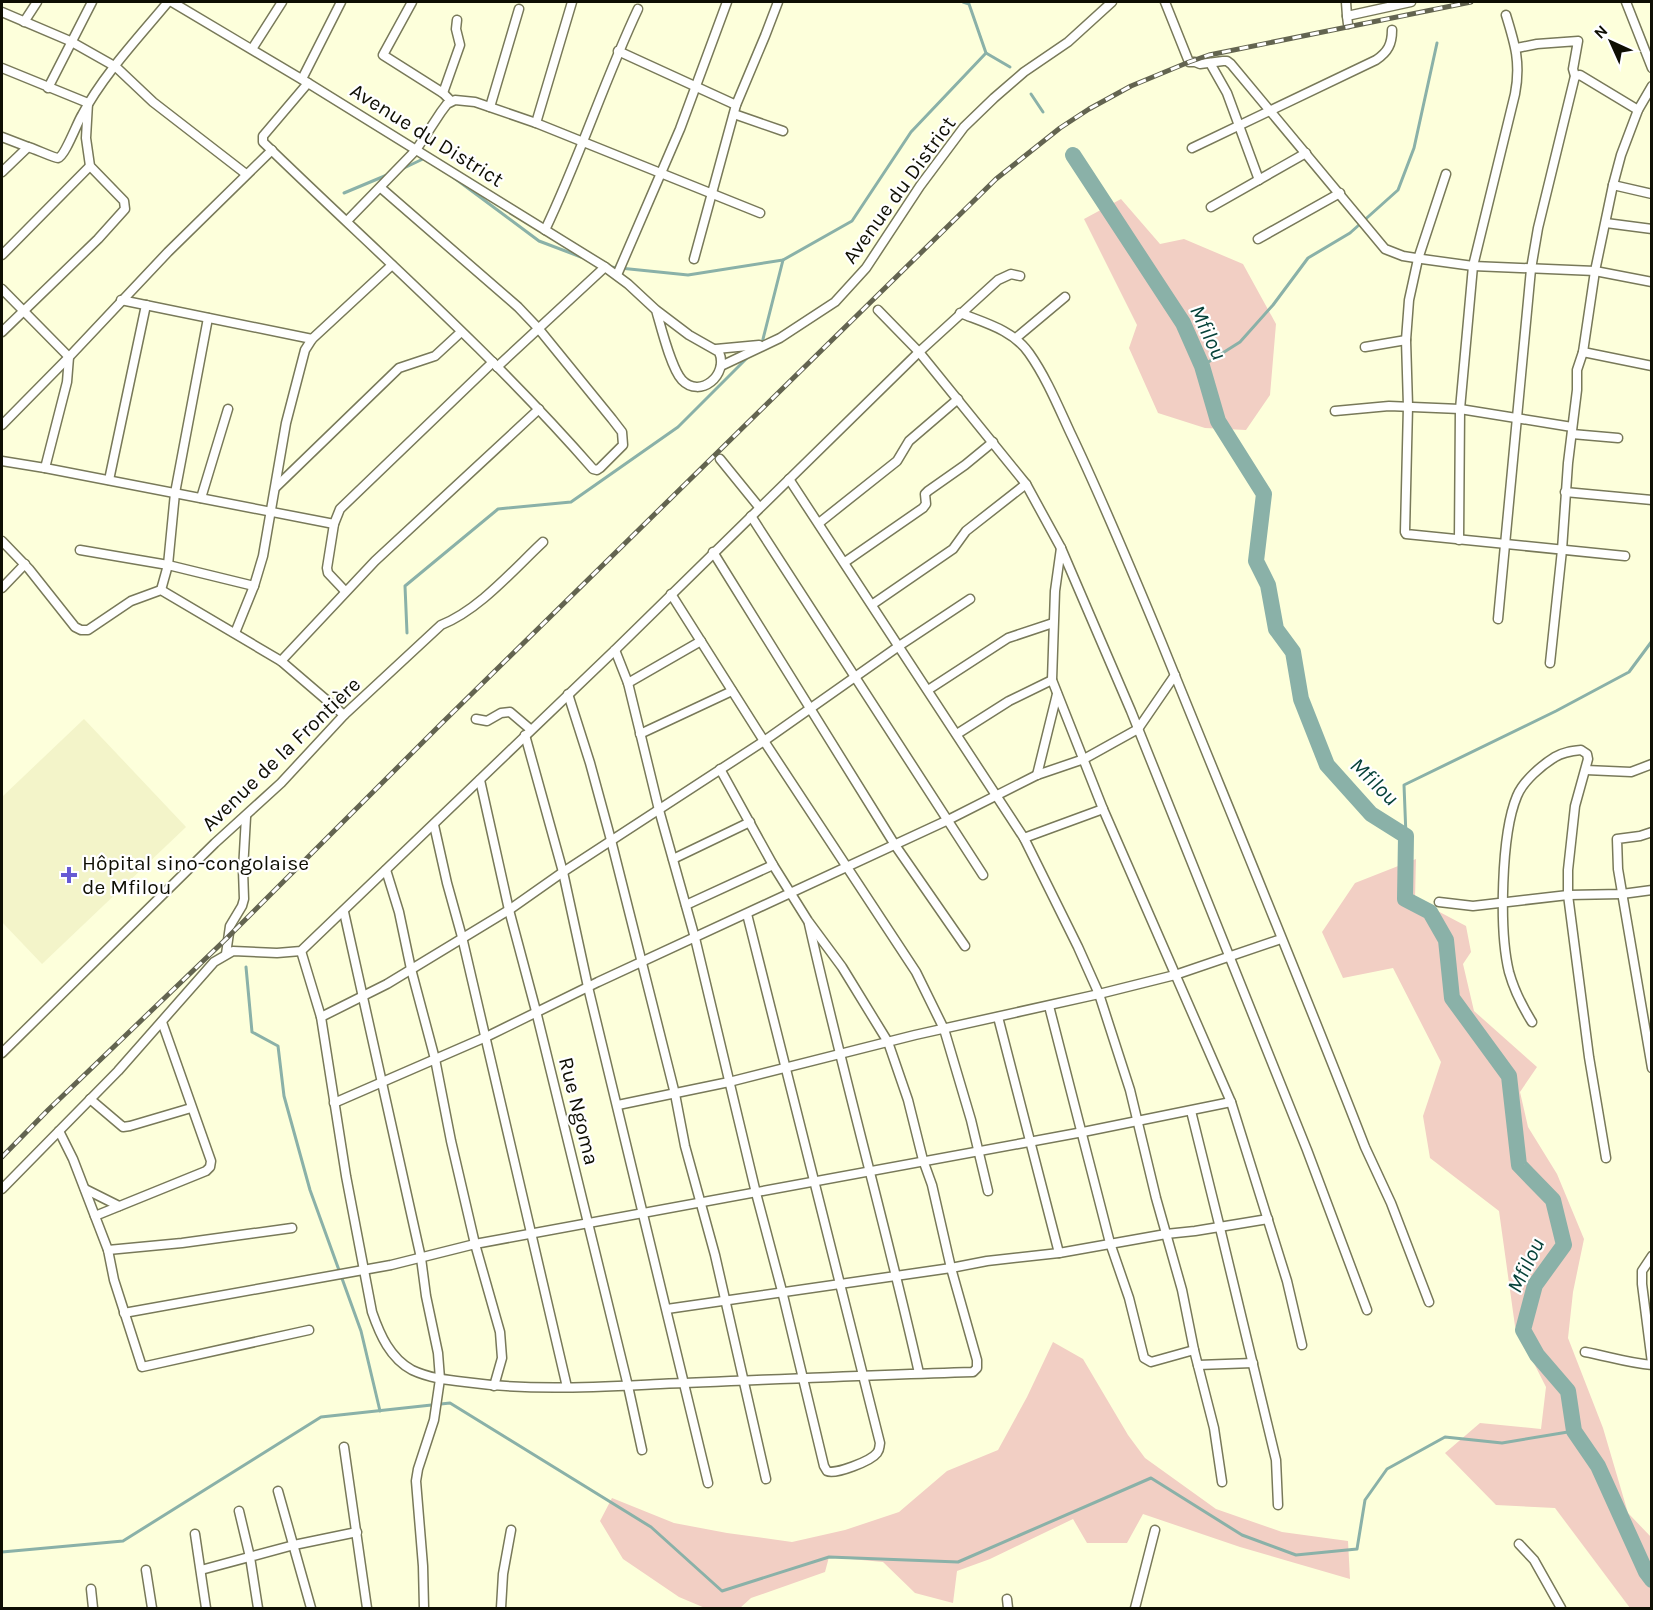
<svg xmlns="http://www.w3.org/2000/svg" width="1653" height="1610" viewBox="0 0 1653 1610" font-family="Karla,sans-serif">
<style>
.built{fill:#f3f4c9}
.green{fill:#f2cfc4}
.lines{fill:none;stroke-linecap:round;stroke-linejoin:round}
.stream{stroke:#8ab1a8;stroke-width:3}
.river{stroke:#8ab1a8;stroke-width:16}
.street-casing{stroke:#787959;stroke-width:11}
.street{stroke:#fff;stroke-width:8}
.rail-casing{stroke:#636450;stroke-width:5}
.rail{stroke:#fff;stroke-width:3;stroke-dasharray:9;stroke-linecap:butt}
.poi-dot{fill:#675ad4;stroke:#fff;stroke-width:2}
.labels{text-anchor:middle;stroke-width:4.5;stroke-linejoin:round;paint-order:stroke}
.street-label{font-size:21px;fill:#0e0e03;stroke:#fff}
.poi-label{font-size:21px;fill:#0e0e03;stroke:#fff;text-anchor:start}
.water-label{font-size:22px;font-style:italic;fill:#064239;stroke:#fff}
</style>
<rect width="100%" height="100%" fill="#fdffdb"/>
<path class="built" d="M84,719L186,827L42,964L2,922V797Z"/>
<g class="green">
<path d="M1121,199L1160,244L1184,239L1243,264L1276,324L1270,395L1246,430L1205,428L1158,413L1129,348L1137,325L1084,219Z"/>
<path d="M1416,859L1415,899L1466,926L1471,952L1463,964L1474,1011L1537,1067L1520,1092L1528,1127L1557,1174L1584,1239L1573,1292L1568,1338L1603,1428L1628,1513L1651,1537V1608H1630L1555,1508L1496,1505L1445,1453L1480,1423L1541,1429L1546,1387L1515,1326L1499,1211L1430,1158L1423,1116L1441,1062L1393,968L1343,978L1322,932L1355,883Z"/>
<path d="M1053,1342L1083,1359L1128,1435L1145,1458L1216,1509L1282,1532L1348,1541L1350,1579L1240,1547L1143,1514L1127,1543H1087L1073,1519L990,1559L957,1571L953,1603L915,1593L883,1562L829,1557L825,1572L751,1598L740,1608H705L679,1597L623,1559L600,1521L612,1498L674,1523L727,1533L792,1542L845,1530L899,1512L947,1471L998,1450L1027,1397Z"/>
</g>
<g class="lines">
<g class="stream">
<path d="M963,2L969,4L986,53L1010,67"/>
<path d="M1031,94L1043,112"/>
<path d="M404,168L425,158"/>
<path d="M453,177L539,241L581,257"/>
<path d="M344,193L387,175"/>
<path d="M610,267L688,275L783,260L852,221L911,132L986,53"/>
<path d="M762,343L783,260"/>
<path d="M1202,366L1240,342L1273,305L1308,258L1350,233L1398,190L1414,148L1437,43"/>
<path d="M407,633L405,586L498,509L571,502L678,427L749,356"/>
<path d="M1406,836L1404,785L1556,711L1629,672L1652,641"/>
<path d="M246,967L252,1032L278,1046L284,1096L310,1190L361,1331L380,1411"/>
<path d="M2,1552L123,1541L321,1417L450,1403L651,1527L722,1591L829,1557L958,1562L1151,1478L1242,1535L1296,1555L1357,1549L1365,1500L1387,1469L1445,1437L1502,1443L1574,1431"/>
</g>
<path class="river" d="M1073,155L1183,323L1202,366L1218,421L1264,494L1256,561L1268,585L1276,629L1293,652L1301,699L1327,765L1371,814L1406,836L1405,899L1430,912L1446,940L1452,998L1509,1076L1519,1165L1553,1200L1564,1245L1535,1285L1523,1330L1537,1355L1568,1391L1574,1431L1598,1466L1646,1572L1652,1580"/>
<g class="street-casing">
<g id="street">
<path d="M172,2L308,83L605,267L628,284L656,310L689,335L719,352C729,375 700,399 682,380C671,368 661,327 656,310"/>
<path d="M412,2L383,55L443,93L451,101"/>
<path d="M1165,2L1189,62H1195L1200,64L1223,61H1227L1231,64L1385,249L1403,256L1422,259L1473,266L1595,271L1652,282"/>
<path d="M1346,2L1347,16"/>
<path d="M1626,2L1652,68"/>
<path d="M2,12L70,41L116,67L153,102L246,174"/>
<path d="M24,22L37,2"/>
<path d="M1348,24L1347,16L1411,2"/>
<path d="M252,49L282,2"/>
<path d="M618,51L736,105"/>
<path d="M1210,63L1227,93L1259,180"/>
<path d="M2,68L88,103L86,138L90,166L124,201L125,209L98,239L2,332"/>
<path d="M1575,76L1580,75L1638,110"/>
<path d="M302,79L341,2"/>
<path d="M308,83L263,136V142C374,250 491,352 593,469L597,470L600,468L623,445L622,432L612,419L538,328L518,307L381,188"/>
<path d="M48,88L92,2"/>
<path d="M443,93L460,45L456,29L457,20"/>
<path d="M490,107L519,9"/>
<path d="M734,114L783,131"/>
<path d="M536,123L572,2"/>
<path d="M2,137L28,147"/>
<path d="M1192,148L1376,60C1388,52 1392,44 1392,30"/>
<path d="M2,172L28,147C33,148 54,158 58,158C65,156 77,123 82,115C103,75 139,37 168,2"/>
<path d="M1446,174L1418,259L1409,300L1406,340L1408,406L1405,532L1406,534L1625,556"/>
<path d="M1613,185L1652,194"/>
<path d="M1211,207L1306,153"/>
<path d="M347,221L416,150L441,112L447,104L455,100L475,102L536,123L760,213"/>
<path d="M1606,223L1652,229"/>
<path d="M545,230C580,157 604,81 638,9"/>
<path d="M1258,239L1340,193"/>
<path d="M2,255L90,166"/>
<path d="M694,259L736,105L765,36L778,2"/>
<path d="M617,275L680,129L727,2"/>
<path d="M2,289L69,357L67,382L45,468"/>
<path d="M121,300L312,339"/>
<path d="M878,310L919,352L1026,484L1061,548L1131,711L1307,1150L1367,1310"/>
<path d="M960,313C985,323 1013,330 1029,353C1046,377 1058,406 1070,432C1103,501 1132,571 1161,641C1229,809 1299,977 1365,1147L1391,1203L1429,1302"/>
<path d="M1016,338L1065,297"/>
<path d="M1365,347L1406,340"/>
<path d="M716,349L759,345"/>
<path d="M1583,352L1652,366"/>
<path d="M721,366L780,338L835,302L866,268L920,186L964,127L994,98L1024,72L1068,42L1112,2"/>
<path d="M497,367L605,267"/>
<path d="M1335,411L1389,406L1460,409L1572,427"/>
<path d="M2,425L69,357L168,252L272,150"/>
<path d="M1572,434L1618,438"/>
<path d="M720,459L759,507"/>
<path d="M2,461L45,468L334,524"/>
<path d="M789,479L1024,838L1078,947L1099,994L1130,1090L1156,1198L1182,1290L1194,1350L1214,1428L1222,1482"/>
<path d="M109,480L146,305"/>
<path d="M276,487L399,368L435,356L461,332"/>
<path d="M1565,492L1652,500"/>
<path d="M201,498L228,409"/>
<path d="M751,516L983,875"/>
<path d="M819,523L897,461L909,441L958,399"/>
<path d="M1459,540L1460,409L1473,266L1515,94C1521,63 1515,44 1506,15"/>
<path d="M2,541L29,569L75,627L81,630H88L131,601L161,590L281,661L344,715"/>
<path d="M1061,548L1055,591L1052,680L1103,809L1231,1102L1287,1281L1302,1345"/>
<path d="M80,550L168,565L254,586"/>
<path d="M713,552L895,845L965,946"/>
<path d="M845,562L923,508L926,504L925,494L928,491L965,465L993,442"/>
<path d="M2,588L25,564"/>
<path d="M161,590L168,565L175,493L208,318"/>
<path d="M345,591L328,573L327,568L334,524L340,509L493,362"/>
<path d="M671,594L764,741L916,972L944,1029L971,1120L988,1191"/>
<path d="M873,604L953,549L966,531L1026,484"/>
<path d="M1498,619L1531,269L1538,228L1575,76L1573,69L1578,41L1537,44L1517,48"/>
<path d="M235,633L254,586L263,556L286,423L305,350L312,339L392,265"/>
<path d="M615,650L628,683L659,810L695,938L756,1193L782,1291L824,1466L827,1471C835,1475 871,1461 877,1453C880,1449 879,1448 880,1443L747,914"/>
<path d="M281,661L375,561L539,409"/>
<path d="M1550,663L1562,550L1568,463L1577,390V370L1583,352L1595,271L1613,185L1621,155L1638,110L1652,86"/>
<path d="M628,683L701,641"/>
<path d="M928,690L1008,638L1053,623"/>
<path d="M568,694L590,763L611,840L675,1094L685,1146L715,1255L766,1479"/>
<path d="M476,719L487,721L501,713L510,712L530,729"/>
<path d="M640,734L732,691"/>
<path d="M957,734L1009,701L1052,680"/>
<path d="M525,735L563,872L588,987L708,1483"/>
<path d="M1586,770L1631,772L1652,764"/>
<path d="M1037,775L1057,694"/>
<path d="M480,780L509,910L536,1011L628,1386L642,1450"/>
<path d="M434,825L447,883L462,937L567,1387"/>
<path d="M1652,832L1640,836L1617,839L1618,869L1652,1068"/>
<path d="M1024,838L1103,809"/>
<path d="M673,859L750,822"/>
<path d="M386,870L399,912L411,969L435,1059L451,1141L475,1244L500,1332L502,1358L494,1386"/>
<path d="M1439,902L1473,906L1568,895L1622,894L1652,890"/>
<path d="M686,905L773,865"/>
<path d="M344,912L421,1258L426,1296L438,1353L440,1379L434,1420L418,1469L416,1481L423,1566L424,1608"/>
<path d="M809,924C843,1075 885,1223 919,1373"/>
<path d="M301,951L321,1017L346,1176L372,1312C380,1335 390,1358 412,1370C429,1378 447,1380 465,1382C530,1391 595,1387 660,1384C764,1380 868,1375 973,1372L977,1368V1360L951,1268L932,1185L923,1160L908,1100L888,1042L842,967L808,921L773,865L720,769"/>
<path d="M226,954L230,926L242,906L244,899L243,870L246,817"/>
<path d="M1049,1006L1110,1243L1129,1298L1144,1358L1151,1362L1194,1350"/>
<path d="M321,1017L387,984L509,910L563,872L764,741L899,646L970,599"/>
<path d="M998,1017L1059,1253"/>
<path d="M1532,1022C1522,1006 1514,990 1509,972C1499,931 1501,834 1517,796C1523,781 1542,765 1555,757C1563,752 1572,751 1581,750L1587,754L1588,759L1575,806L1568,870V895L1589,1057L1606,1158"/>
<path d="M2,1053L215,843L281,783L344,715L441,625C479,610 513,570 543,542"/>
<path d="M90,1099L123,1127L130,1126L191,1108"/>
<path d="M334,1103L486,1037L598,982L948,820L1037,775L1084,759L1138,729L1175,675"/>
<path d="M618,1105L729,1082L915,1035L1099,994L1175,975L1281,939"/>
<path d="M1191,1111L1220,1228L1276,1460L1278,1505"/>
<path d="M59,1131L73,1159L108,1250L114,1280L142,1367L309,1330"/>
<path d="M2,1189L118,1071L214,962L233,951L277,953L301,951L615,650L919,352L998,280L1011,274L1020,276"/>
<path d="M85,1189L119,1206"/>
<path d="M95,1216L206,1171L210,1167L211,1161L162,1022"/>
<path d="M108,1250L182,1243L292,1228"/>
<path d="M1652,1256L1642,1271V1284L1652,1363"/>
<path d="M667,1309L951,1268L987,1261L1059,1253L1166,1234L1195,1231L1268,1219"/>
<path d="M124,1313L391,1265L475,1244L1083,1132L1231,1102"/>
<path d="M1585,1352C1607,1356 1628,1363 1652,1365"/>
<path d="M1198,1365L1253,1363"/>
<path d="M344,1447L367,1608"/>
<path d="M278,1491L311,1608"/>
<path d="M239,1511L250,1557L258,1608"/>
<path d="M195,1534L206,1608"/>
<path d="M1519,1544L1534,1560L1561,1608"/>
<path d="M146,1570L152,1608"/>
<path d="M201,1570L294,1545L357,1532"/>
<path d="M91,1589L93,1608"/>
<path d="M1007,1599L1008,1608"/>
<path d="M501,1608L503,1574L511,1530"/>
<path d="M1135,1608L1155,1530"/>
</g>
</g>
<use href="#street" class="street"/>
<g class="rail-casing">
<path id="rail" d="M2,1157L48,1110L227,938L441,724L996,179L1060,128L1089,109L1131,86L1189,62L1209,55L1471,2"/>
</g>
<use href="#rail" class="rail"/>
</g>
<path class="poi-dot" d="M66 866h6v6h6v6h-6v6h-6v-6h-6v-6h6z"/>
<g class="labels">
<g class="street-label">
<text transform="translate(427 135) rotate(32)" y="7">Avenue du District</text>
<text transform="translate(899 190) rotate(-54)" y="7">Avenue du District</text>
<text transform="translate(281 754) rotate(-44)" y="7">Avenue de la Frontière</text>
<text transform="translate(579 1111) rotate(76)" y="7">Rue Ngoma</text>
</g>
<g class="poi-label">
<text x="82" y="870">Hôpital sino-congolaise<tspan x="82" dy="24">de Mfilou</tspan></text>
</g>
<g class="water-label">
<text transform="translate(1209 332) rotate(65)" y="8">Mfilou</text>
<text transform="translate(1375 781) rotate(44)" y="8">Mfilou</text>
<text transform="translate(1525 1265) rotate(-64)" y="8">Mfilou</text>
</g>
</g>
<rect width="1653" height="1610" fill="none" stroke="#0e0e03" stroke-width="6"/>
<g transform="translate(1611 42) rotate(315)" stroke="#ffffff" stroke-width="4.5" paint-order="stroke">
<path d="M0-4.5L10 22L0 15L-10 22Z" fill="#0e0e03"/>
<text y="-9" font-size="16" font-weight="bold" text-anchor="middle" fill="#0e0e03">N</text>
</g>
</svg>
